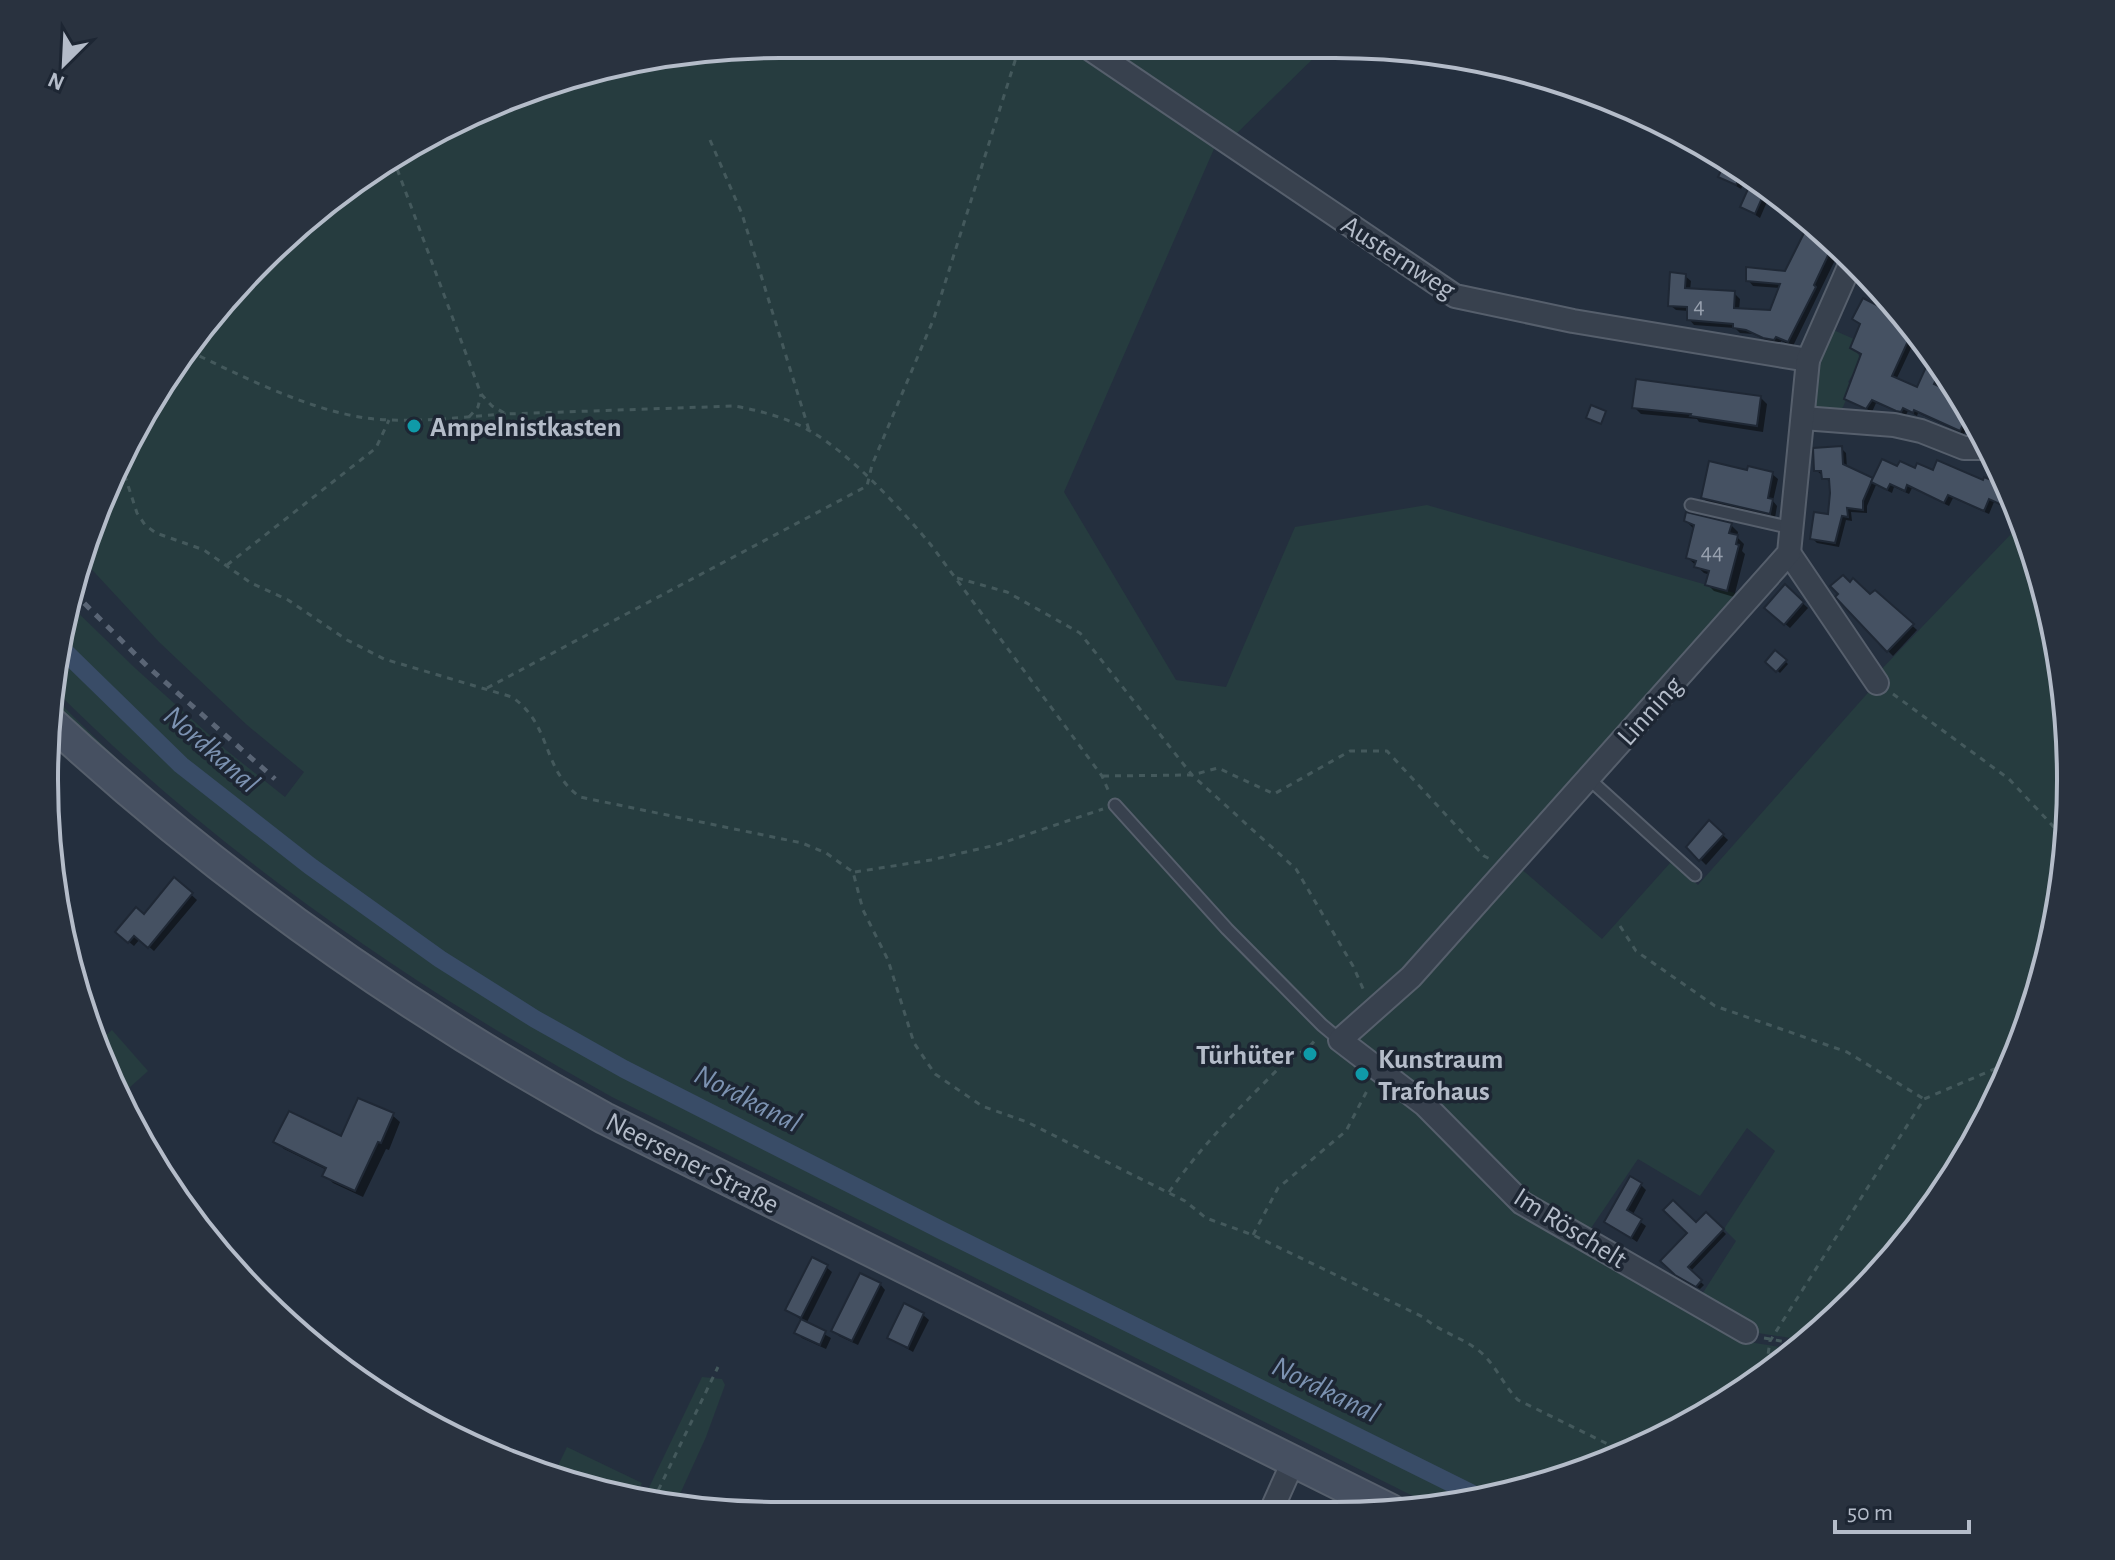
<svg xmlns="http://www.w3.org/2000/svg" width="2115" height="1560" viewBox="0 0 2115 1560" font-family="'Alegreya Sans',sans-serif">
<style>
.green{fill:#263c3f}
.shadow{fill:#0007}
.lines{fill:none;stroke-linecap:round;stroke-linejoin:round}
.canal{stroke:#394c67;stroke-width:18}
.building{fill:#455162;stroke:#1f2835;stroke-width:2}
.service-casing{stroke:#565f6c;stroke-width:15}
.minor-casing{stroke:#565f6c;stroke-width:26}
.secondary-casing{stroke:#565f6c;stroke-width:34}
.path{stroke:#44595c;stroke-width:3;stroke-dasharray:6 6;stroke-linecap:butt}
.service{stroke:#38414e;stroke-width:11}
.minor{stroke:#38414e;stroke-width:22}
.secondary{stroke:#465061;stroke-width:30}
.rail{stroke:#5a6575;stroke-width:5;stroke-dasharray:8 8;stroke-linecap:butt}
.culture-dot{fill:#0f9aa8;stroke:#1d2633;stroke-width:3}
.labels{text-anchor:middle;stroke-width:7;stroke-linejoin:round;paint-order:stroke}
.number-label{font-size:24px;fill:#98a1af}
.street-label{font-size:28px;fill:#b4bcc9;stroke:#1d2633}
.poi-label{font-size:28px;font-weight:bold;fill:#b4bcc9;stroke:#1d2633;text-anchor:start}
.water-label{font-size:30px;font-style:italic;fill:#7c92b1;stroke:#1d2633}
.rim{fill:none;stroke:#b4bcc9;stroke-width:4}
</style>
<rect width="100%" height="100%" fill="#242f3e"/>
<g class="green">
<path d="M780,44L1082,45L1217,142L1064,492L1176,680L1226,687L1295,527L1427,505L1742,595L1519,867L1602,939L1671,862L1698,885L1873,687L1876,675L2012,533L2026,535L2046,590L2069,732L2065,877L2032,1017L1972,1148L1888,1266L1811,1338L1803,1340L1758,1333L1699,1299L1736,1241L1724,1229L1775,1151L1747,1128L1700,1196L1638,1159L1587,1234L1527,1199L1421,1109L1519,1207L1755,1343L1798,1350L1783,1364L1616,1460L1437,1508L612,1097C411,986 217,853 55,690L58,637L69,604L135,668L226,750L285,797L304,772L247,725L159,642L84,561L120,454L227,294L412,143L589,69Z"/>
<path d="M1090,45H1327L1231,139Z"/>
<path d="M1831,329L1854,339L1850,348L1857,352L1861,360L1848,382L1850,384L1844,398L1846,400L1839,416H1831L1813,407L1818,357Z"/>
<path d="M54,697C215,862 409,991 609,1103L1427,1510H1413L607,1108L511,1056L279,900L53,710Z"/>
<path d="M112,1030L148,1071L120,1096L100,1061L96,1044Z"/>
<path d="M702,1377L722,1379L725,1385L706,1437L675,1505L643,1500Z"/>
<path d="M567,1447L642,1483L635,1498L589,1491L553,1476Z"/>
</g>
<g class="shadow">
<path d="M1728,161L1749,173L1741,189L1721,177Z"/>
<path d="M1753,183L1766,188L1781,202L1769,197L1760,218L1742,206Z"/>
<path d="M1809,229L1837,256L1793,346L1781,341L1780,345L1771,343L1753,334L1740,333L1735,328L1694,325L1689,319V311L1676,310L1670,305L1685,276L1691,281L1690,290L1734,293L1740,299L1739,310L1772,312L1780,288L1753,286L1748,280L1786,273Z"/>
<path d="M1903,317L1924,340L1921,347L1913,344L1896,380L1918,390L1927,370L1938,375L1943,379L1938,388L1960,398L1972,418L1964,434L1918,413L1917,416L1908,411L1906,415L1876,403L1872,412L1846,398L1863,355L1852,347L1862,325L1854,319L1902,320Z"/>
<path d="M1760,397L1767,404L1763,432L1699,422L1697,419L1641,414L1634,407Z"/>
<path d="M1841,448L1846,453L1847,468L1872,480L1898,469L1934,472L1984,483L1997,485L1998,482L2007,486L2013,501L2009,509L1994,502L1989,514L1953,498L1949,506L1912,488L1909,494L1894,487L1892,493L1876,485L1867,506V513L1851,512L1852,521L1846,520L1839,547L1817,543L1812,538L1829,516L1831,483L1816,470Z"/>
<path d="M1749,472L1772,474L1778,479L1773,501L1777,506L1775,518L1708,503L1703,498Z"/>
<path d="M1686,521L1731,525L1738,532L1737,537L1744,544L1742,551L1745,554L1734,597L1714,591L1707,584L1710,575L1704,573L1688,558L1693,528Z"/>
<path d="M1785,587L1808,608L1790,628L1767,608Z"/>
<path d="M1875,592L1917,630L1893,656L1868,631L1870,597Z"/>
<path d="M1776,653L1788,664L1780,673L1767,661Z"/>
<path d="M1710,823L1728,840L1706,865L1688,847Z"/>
<path d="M175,880L197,900L154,951L140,939L134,946L117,932L144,917Z"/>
<path d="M392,1115L400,1122L389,1150L386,1149L363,1197L333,1183L325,1175L327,1170L284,1149L276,1142L342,1139Z"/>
<path d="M1641,1185L1646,1190L1632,1216L1646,1226L1637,1242L1606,1221Z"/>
<path d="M1706,1215L1726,1234L1690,1272L1704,1285L1700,1289L1681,1278L1696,1224Z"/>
<path d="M826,1267L832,1272L806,1324L831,1338L826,1349L802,1338L796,1332L802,1320L787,1310Z"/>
<path d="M880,1284L885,1290L858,1345L839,1336L834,1331Z"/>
<path d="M923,1315L929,1320L913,1352L889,1338Z"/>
</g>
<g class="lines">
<path class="canal" d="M58,645L181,765L310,866L440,959L535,1019L624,1069L943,1231L1479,1497"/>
</g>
<g class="building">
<path d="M1726,160L1744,168L1736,185L1718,177Z"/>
<path d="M1752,180L1766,189L1755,214L1740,207Z"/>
<path d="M1807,227L1831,249L1814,285L1816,287L1788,342L1776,337L1774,340L1763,338L1746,330L1733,328V324L1687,320V307L1668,306L1670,272L1686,274L1685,288L1735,291L1734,308L1770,310L1780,284L1746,281V267L1785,271Z"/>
<path d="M1863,298L1906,320L1919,332L1931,351L1908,341L1892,376L1917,387L1926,367L1939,373L1934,384L1958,395L1969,412L1960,431L1914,410L1913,413L1903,408L1901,412L1896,411L1872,400L1866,409L1844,399L1861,354L1850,348L1860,324L1852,319Z"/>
<path d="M1636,379L1761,396L1757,426L1690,416L1691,414L1632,408Z"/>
<path d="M1591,405L1606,411L1601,424L1586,418Z"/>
<path d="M1842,446L1843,464L1873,478L1863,501V510L1847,508L1848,517L1842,516L1835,543L1810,539L1814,512L1828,514L1830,493L1829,479H1822L1821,471H1814L1813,448Z"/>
<path d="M1882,459L1897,466L1900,461L1915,468L1917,463L1933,470L1937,460L1983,480L1984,477L1996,482L1997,480L2006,484L2010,494L2004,506L1989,499L1984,511L1948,495L1944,503L1907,485L1905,491L1890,484L1887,490L1871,482Z"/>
<path d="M1709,461L1747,470L1748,466L1773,472L1768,498L1773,499L1770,514L1701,498Z"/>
<path d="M1686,512L1732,523L1729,533L1738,535L1736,544L1739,545L1727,591L1705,585L1709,571L1694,567L1696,561L1686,558L1694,525L1684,521Z"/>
<path d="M1843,575L1850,582L1853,578L1870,594L1875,590L1914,624L1887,652L1835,597L1838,594L1830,586Z"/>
<path d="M1785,584L1804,602L1784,625L1764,608Z"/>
<path d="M1775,650L1787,660L1776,672L1765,662Z"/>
<path d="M1709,820L1724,834L1699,861L1686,847Z"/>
<path d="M174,877L193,893L148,948L134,936L128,943L115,932L136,907L144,914Z"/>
<path d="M358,1098L394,1113L381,1143L378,1142L355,1191L322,1176L326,1168L273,1142L289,1111L341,1136Z"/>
<path d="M1630,1176L1642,1183L1627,1210L1642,1219L1631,1238L1604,1222Z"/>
<path d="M1673,1200L1696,1222L1706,1212L1724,1229L1688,1267L1702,1280L1696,1287L1675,1275L1660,1261L1687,1233L1663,1210Z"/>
<path d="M812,1257L828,1265L801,1318L785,1310Z"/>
<path d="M860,1273L881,1283L852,1341L831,1331Z"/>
<path d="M904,1303L924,1313L908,1348L887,1338Z"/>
<path d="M801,1319L826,1331L820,1345L794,1333Z"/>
</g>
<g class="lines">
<g class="service-casing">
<g id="service">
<path d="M1691,505L1792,528"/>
<path d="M1588,778L1695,875"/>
<path d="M1115,805L1227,929L1322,1025L1340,1040"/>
</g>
</g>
<g class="minor-casing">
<g id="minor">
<path d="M1084,45L1455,296L1573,321L1808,360"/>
<path d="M1803,418L1894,425L1921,431L1964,448H1991"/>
<path d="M1789,553L1877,683"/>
<path d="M1746,1332L1522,1203L1425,1105L1340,1040L1411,977L1789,553L1808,360L1849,267"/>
<path d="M1271,1511L1293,1462"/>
</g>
</g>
<g class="secondary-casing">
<path id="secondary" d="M52,723C220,878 405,1009 604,1118L1391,1510"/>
</g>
<g class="path">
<path d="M710,140L742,214L809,430"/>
<path d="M393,158L481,394L492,406L506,414L734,406C758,410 788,418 810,431C851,454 901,509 931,545L1102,776L1109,792"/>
<path d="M189,351C241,376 309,410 366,418C412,424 460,417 506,414"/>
<path d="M469,417L478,407L481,394"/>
<path d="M122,451L123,470L137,513L145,525L156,533L204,550L251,583L288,600L347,640L384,659L512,697C553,726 541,769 580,797L802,843L826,853L853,872L863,910L888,960L914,1043L935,1074L982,1106L1027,1122L1185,1201L1206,1218L1253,1235L1423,1317C1440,1332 1461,1337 1478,1350C1495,1363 1503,1385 1518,1400L1628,1454"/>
<path d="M112,479L123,470"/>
<path d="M227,565L376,448L389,420"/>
<path d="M957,578L1007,592L1080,633L1192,775L1296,869L1353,966L1364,991"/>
<path d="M487,688L867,486L872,465L934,318L1020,45"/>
<path d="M1893,694L2009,779L2066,840"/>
<path d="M1103,776L1192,775L1218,768L1274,794L1350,751H1387L1484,856L1490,859"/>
<path d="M855,872L931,860L996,845L1103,809"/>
<path d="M1620,926L1636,951L1715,1006L1847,1052L1924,1099"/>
<path d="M1169,1192C1202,1145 1241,1106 1281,1066C1291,1056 1308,1051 1315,1040"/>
<path d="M1253,1235L1278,1188L1346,1131L1369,1087"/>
<path d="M1764,1338L1803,1345"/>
<path d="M1761,1376L1766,1369L1770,1341L1924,1099L2011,1062"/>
<path d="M1414,1499L1434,1509"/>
<path d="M653,1501L718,1367"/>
</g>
<use href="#service" class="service"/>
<use href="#minor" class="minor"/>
<use href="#secondary" class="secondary"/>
<path class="rail" d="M73,592L147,666L275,779"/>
</g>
<g class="culture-dot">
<circle cx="414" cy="426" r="8"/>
<circle cx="1310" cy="1054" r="8"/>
<circle cx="1362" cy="1074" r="8"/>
</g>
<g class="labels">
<g class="number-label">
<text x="1699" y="313">4</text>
<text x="1712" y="559">44</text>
</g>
<g class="street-label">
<text transform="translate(1399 256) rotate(33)" y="10">Austernweg</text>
<text transform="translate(1649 710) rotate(-48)" y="10">Linning</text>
<text transform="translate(693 1162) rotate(27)" y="10">Neersener Straße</text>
<text transform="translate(1571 1227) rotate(32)" y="10">Im Röschelt</text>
</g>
<g class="poi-label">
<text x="430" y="436">Ampelnistkasten</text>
<text x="1294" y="1064" text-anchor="end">Türhüter</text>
<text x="1378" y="1068">Kunstraum<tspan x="1378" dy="32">Trafohaus</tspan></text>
</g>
<g class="water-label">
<text transform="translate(212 749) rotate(41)" y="10">Nordkanal</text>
<text transform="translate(748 1098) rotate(27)" y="10">Nordkanal</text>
<text transform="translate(1326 1389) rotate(26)" y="10">Nordkanal</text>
</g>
</g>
<path d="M0 0H2115V1560H0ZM780 58H1335A722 722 0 0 1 2057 780V780A722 722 0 0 1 1335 1502H780A722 722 0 0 1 58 780V780A722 722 0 0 1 780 58Z" fill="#29323f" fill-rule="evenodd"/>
<path class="rim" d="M780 58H1335A722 722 0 0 1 2057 780V780A722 722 0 0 1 1335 1502H780A722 722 0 0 1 58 780V780A722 722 0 0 1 780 58Z"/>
<g transform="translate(64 64) rotate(204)" stroke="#1d2633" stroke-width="6" paint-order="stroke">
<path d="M0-6L14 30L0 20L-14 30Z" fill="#b4bcc9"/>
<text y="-12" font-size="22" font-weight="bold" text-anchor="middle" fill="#b4bcc9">N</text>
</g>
<path d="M1835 1520v12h134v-12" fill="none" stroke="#b4bcc9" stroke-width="4"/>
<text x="1847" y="1520" font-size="24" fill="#b4bcc9" stroke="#1d2633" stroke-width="6" paint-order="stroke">50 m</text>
</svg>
